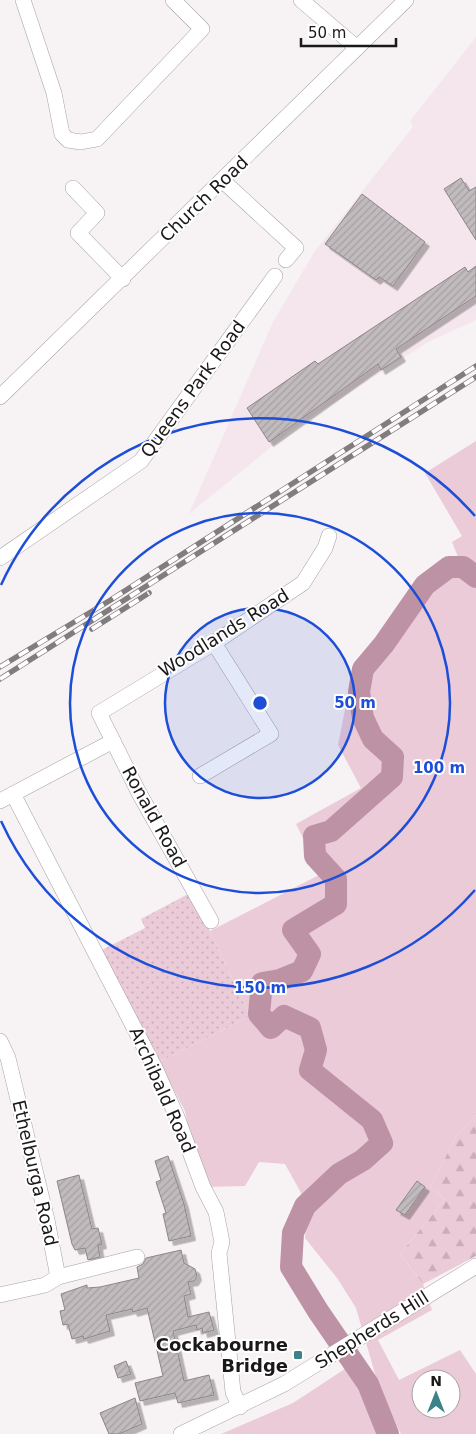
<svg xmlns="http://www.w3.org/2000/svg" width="476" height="1434" viewBox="0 0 476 1434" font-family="'DejaVu Sans',sans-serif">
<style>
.built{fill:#f4e6ec}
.grass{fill:#ebcbd8;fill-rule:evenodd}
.forest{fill:url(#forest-firs)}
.park{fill:url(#park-dots)}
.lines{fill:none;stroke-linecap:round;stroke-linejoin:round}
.river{stroke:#be92a5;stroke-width:22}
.building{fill:url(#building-hatch);stroke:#8b8688;filter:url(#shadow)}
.minor-casing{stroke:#a6a1a3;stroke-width:16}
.minor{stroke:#fff;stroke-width:15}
.rail-casing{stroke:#817d7f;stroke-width:5.5}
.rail{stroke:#fff;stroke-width:4;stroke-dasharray:11;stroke-linecap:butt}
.ring{fill:none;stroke:#1d4ed8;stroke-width:2.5}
.poi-dot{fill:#3b8388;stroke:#fff;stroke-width:2}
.labels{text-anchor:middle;stroke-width:4;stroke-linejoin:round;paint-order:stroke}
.street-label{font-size:18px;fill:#1a1819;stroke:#fff}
.poi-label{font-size:18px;font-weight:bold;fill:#1a1819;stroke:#fff;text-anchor:end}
.centre{fill:#1d4ed8;stroke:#fff;stroke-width:2.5}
.ring-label{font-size:15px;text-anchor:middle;font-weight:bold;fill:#1d4ed8;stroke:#fff;stroke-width:4;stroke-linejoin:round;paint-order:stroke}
</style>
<defs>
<pattern id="forest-firs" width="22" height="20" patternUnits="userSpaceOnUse" patternTransform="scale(1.25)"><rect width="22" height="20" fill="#ebcbd8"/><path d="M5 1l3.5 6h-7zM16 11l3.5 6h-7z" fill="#c9aeb9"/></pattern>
<pattern id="park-dots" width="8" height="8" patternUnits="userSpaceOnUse" patternTransform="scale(1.25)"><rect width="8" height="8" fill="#ebcbd8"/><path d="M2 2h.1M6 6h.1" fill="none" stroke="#c9aeb9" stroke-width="1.8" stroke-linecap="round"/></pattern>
<pattern id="building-hatch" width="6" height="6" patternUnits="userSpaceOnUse" patternTransform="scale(1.25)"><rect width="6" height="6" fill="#c1bbbd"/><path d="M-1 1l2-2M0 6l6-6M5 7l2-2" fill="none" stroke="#a5a0a2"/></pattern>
<filter id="shadow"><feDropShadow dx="4.5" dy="4.5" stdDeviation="0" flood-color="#0004"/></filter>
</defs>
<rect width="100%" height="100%" fill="#f7f2f4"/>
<path class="built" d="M476,37V320L428,342L293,429L189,514L273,322L315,251L413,127L410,121Z"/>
<g class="grass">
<path d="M476,441V1115L457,1135L430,1187L445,1199L400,1254L423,1284L432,1310L378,1340L399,1380L460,1350L476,1374V1434H401L382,1398L356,1308L337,1278L305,1238L308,1212L300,1191L285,1164L259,1162L245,1186L205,1187L194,1157L185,1111L159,1062L250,1016L210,931L321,874L296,824L361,788L338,745L354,664L427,577L444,563L458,557L452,542L462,536L425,473ZM421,1379H451V1409H421Z"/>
<path d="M354,1363L368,1384L388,1434H221L293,1403Z"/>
</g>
<path class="forest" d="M476,1115V1256L423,1284L400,1254L445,1199L430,1187L457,1135Z"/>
<path class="park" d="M190,893L210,931L250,1016L159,1062L102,950L145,928L141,919Z"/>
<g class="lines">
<path class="river" d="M388,1434L368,1384L318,1311L291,1267L293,1233L305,1206L339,1174L363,1160L382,1143L372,1120L310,1070L316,1050L310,1028L284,1016L271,1028L259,1014L262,983L280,980L302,971L310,954L293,930L336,904V879L315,856L314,836L331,831L392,777L393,757L373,739L363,718L359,692L363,669L384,644L425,585L449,567H463L476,577"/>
</g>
<g class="building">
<path d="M461,178L469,191L476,187V240L444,189Z"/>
<path d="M362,194L425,242L393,286L379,277L376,280L325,244Z"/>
<path d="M476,266V296L396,349L401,357L381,370L378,364L269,442L247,408L315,361L318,364L465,267L468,272Z"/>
<path d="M168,1156L184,1204L191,1236L169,1241L163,1214L166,1213L156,1182L161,1180L155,1161Z"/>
<path d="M79,1175L92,1229L98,1228L102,1244L98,1245L100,1257L88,1260L85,1248L75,1250L72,1244L57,1181Z"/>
<path d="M417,1181L425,1187L405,1215L396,1210Z"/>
<path d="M181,1250L184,1263L195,1269L197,1276L194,1281L188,1282L191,1294L184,1296L188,1317L209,1312L214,1330L203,1333L202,1328L197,1330L196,1325L173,1331L184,1381L209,1375L214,1395L178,1403L175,1393L140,1401L135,1383L163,1376L147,1308L133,1312L132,1309L106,1315L110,1331L84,1339L83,1336L72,1339L68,1324L63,1325L60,1311L65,1310L61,1294L87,1285V1288L100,1287L139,1278L137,1267L143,1264L146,1258Z"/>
<path d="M126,1361L131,1374L118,1378L114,1366Z"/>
<path d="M135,1398L142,1424L119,1434H109L100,1413Z"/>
</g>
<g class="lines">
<g class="minor-casing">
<g id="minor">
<path d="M23,0L54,93L62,134L68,140L81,142L97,139L202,29L173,0"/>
<path d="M301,0L357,48"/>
<path d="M223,181L296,248L286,260"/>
<path d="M73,188L97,213L78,233L123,279"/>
<path d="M0,397L406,0"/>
<path d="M0,558L141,461L275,276"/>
<path d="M200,776L271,734L214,643"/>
<path d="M13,794L156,1070L177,1117L203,1187L216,1212L222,1242L219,1253L233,1392L240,1407"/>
<path d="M0,801L113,741"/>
<path d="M211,921L139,793L99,713L214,643L303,583L325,548L329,536"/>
<path d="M0,1041L8,1058L47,1220L58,1277"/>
<path d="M0,1295L45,1285L58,1277L137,1257"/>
<path d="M181,1434L284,1384L476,1266"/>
</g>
</g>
<use href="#minor" class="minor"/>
<g class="rail-casing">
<g id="rail">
<path d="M92,629L149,593"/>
<path d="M0,667L109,601L476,366"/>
<path d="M0,679L476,377"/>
</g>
</g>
<use href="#rail" class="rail"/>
</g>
<circle cx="260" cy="703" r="95" fill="#1d4ed8" fill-opacity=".12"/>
<g class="ring">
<circle cx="260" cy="703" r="95"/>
<circle cx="260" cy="703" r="190"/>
<path d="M475 890A285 285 0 0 1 1 821M1 585A285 285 0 0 1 475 516"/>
</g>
<rect class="poi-dot" x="293" y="1350" width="10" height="10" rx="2.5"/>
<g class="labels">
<g class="street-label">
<text transform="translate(204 199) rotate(-44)" y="6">Church Road</text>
<text transform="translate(193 389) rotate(-54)" y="6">Queens Park Road</text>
<text transform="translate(224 633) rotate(-32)" y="6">Woodlands Road</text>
<text transform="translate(154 817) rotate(61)" y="6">Ronald Road</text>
<text transform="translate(162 1090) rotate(66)" y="6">Archibald Road</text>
<text transform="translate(35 1173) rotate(77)" y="6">Ethelburga Road</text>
<text transform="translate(372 1330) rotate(-32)" y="6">Shepherds Hill</text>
</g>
<g class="poi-label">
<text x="288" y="1351">Cockabourne<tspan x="288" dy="21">Bridge</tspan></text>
</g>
</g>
<circle cx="260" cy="703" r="8" class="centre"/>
<g class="ring-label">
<text x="355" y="708">50 m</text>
<text x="439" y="773">100 m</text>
<text x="260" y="993">150 m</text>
</g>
<g transform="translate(436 1394)"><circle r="24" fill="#ffffff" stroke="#a3a3a3"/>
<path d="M0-4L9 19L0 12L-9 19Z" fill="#3b8388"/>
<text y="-8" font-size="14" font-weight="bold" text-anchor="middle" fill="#1a1819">N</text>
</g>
<path d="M301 38v8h95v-8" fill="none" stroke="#1a1819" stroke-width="2.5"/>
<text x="308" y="38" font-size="15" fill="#1a1819" stroke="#ffffff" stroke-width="4" paint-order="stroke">50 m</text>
</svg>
